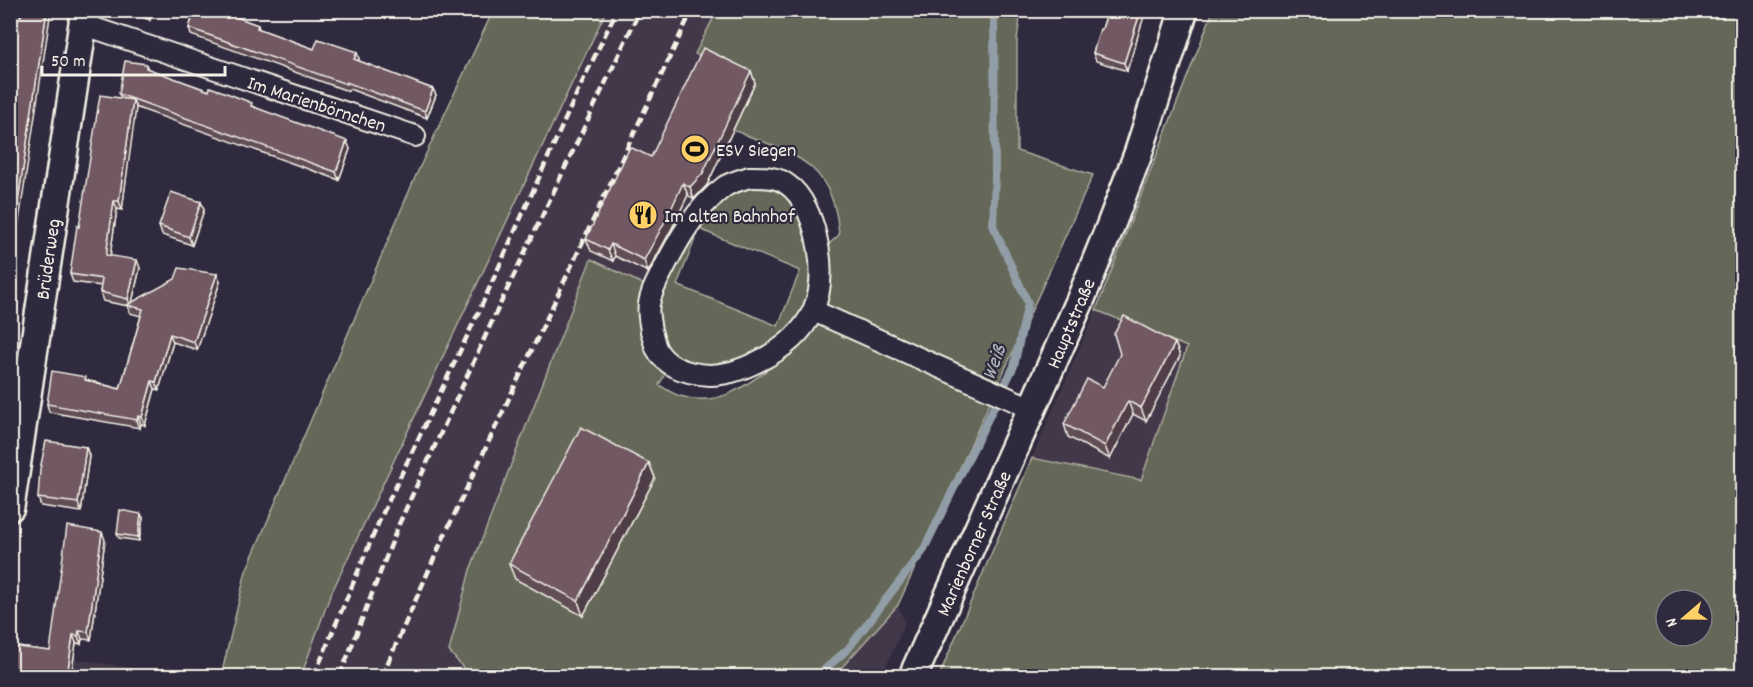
<svg xmlns="http://www.w3.org/2000/svg" width="1753" height="687" viewBox="0 0 1753 687" font-family="Dekko,sans-serif">
<style>
.built{fill:#433849}
.green{fill:#656859;stroke:#acaca0;stroke-width:1.5;fill-rule:evenodd}
.lines{fill:none;stroke-linecap:round;stroke-linejoin:round}
.stream{stroke:#929ea7;stroke-width:8}
.street-casing{stroke:#f4f1e8;stroke-width:24}
.secondary-casing{stroke:#f4f1e8;stroke-width:32}
.street{stroke:#2f2a3d;stroke-width:20}
.secondary{stroke:#2f2a3d;stroke-width:27}
.rail{stroke:#f4f1e8;stroke-width:4.5;stroke-dasharray:9 4.5;stroke-linecap:butt}
.wall{fill:#614d56;stroke:#f4f1e8;stroke-width:1.5}
.shaded-wall{fill:#4f3e46;stroke:#f4f1e8;stroke-width:1.5}
.building{fill:#715964;stroke:#f4f1e8;stroke-width:1.5}
.labels{text-anchor:middle;stroke-width:4.5;stroke-linejoin:round;paint-order:stroke}
.street-label{font-size:20px;fill:#f4f1e8;stroke:#2f2a3d}
.poi-label{font-size:20px;fill:#f4f1e8;stroke:#2f2a3d;text-anchor:start}
.water-label{font-size:21px;font-style:italic;fill:#b2babc;stroke:#2f2a3d}
</style>
<rect width="100%" height="100%" fill="#2f2a3d"/>
<filter id="ink" filterUnits="userSpaceOnUse"><feTurbulence type="fractalNoise" baseFrequency=".0167" numOctaves="2"/><feDisplacementMap in="SourceGraphic" scale="12" xChannelSelector="R" yChannelSelector="G"/><feConvolveMatrix kernelMatrix="1 2 1 2 8 2 1 2 1" color-interpolation-filters="sRGB"/></filter>
<g filter="url(#ink)">
<g class="built">
<path d="M606,11H717L695,54L755,83L659,290L591,260L470,570L449,650L470,676H301L330,596Z"/>
<path d="M1096,310L1187,347L1141,481L1032,458Z"/>
<path d="M898,605L905,623L882,676H834Z"/>
<path d="M10,649L164,673L163,676H11Z"/>
</g>
<g class="green">
<path d="M493,11H606L330,596L301,676H221L246,571L417,173Z"/>
<path d="M717,11H1021L1017,40V151L1093,175L898,605L834,676H470L449,651L470,570L591,259L653,289L725,186L788,184L820,252L839,235C834,161 793,154 733,130L755,83L695,54ZM699,229L800,271L778,326L677,285ZM769,357L774,365C746,386 718,408 680,396C673,394 666,389 659,385L670,365L744,368Z"/>
<path d="M1213,11H1742V676H939L1032,458L1141,480L1187,347L1096,310ZM1666,600H1702V636H1666Z"/>
</g>
<g class="lines">
<path class="stream" d="M817,676L848,649L923,551L1014,366L1028,303L993,226L995,175L994,10"/>
<g class="street-casing">
<g id="street">
<path d="M82,24L415,136"/>
<path d="M749,177C762,177 777,176 788,185C803,195 812,219 816,236C830,295 813,335 757,362C743,369 726,375 710,375C689,374 666,368 656,348C654,343 653,336 651,331C650,323 647,312 649,304C651,292 657,281 663,270C678,240 696,208 724,187C731,182 741,180 749,177Z"/>
<path d="M814,311L1033,409"/>
</g>
</g>
<g class="secondary-casing">
<g id="secondary">
<path d="M10,507L85,10"/>
<path d="M913,676L1080,301L1110,227L1138,154L1184,10"/>
</g>
</g>
<use href="#street" class="street"/>
<use href="#secondary" class="secondary"/>
<g class="rail">
<path d="M314,676L381,517L480,309L577,93L617,10"/>
<path d="M340,676L399,524L495,315L640,10"/>
<path d="M382,676L440,545L692,10"/>
</g>
</g>
<g class="wall">
<path d="M122,10H153L150,20Z"/>
<path d="M195,10H231L229,15L258,25L259,29L314,49L359,59L358,61L433,89L436,95L427,118L349,89L348,91L191,35L189,28Z"/>
<path d="M1108,10L1127,71L1096,61L1093,53L1102,29Z"/>
<path d="M146,64L148,69L254,107L350,149L339,180L135,107L122,210L117,209L110,256L140,268L132,302L220,282L197,350L173,342L159,390L155,389L145,425L141,424L140,428L49,412L47,404L87,380L120,389L141,316L130,313L128,306L103,301L100,292L101,286L73,282L70,274L79,227L121,98L119,94Z"/>
<path d="M751,71L755,83L707,185L694,199L688,195L672,228L648,272L615,256L613,261L591,251L586,239L651,157Z"/>
<path d="M201,202L204,210L192,245L162,235L159,226Z"/>
<path d="M1175,343L1180,356L1146,421L1133,414L1110,459L1068,437L1064,424L1103,387Z"/>
<path d="M86,447L89,456L81,512L41,506L38,498Z"/>
<path d="M649,463L655,478L583,616L515,579L509,564Z"/>
<path d="M143,518L139,541L119,538L117,534Z"/>
<path d="M105,540L91,640L82,639L81,644L76,643L71,676H10V646L50,651Z"/>
</g>
<g class="shaded-wall">
<path d="M47,10H51L10,280V254Z"/>
<path d="M147,10H153L150,20L147,12Z"/>
<path d="M226,10H231L227,20L225,13Z"/>
<path d="M1141,10H1146L1127,71L1124,63Z"/>
<path d="M357,52L359,59L357,66L354,59Z"/>
<path d="M751,71L755,83L707,185L694,199L690,187Z"/>
<path d="M433,89L436,95L427,118L425,111Z"/>
<path d="M133,100L136,108L122,210L119,201Z"/>
<path d="M347,141L350,149L339,180L336,172Z"/>
<path d="M683,183L688,195L672,228L648,272L644,260Z"/>
<path d="M114,201L117,209L109,263L106,255Z"/>
<path d="M201,202L204,210L192,245L189,237Z"/>
<path d="M611,244L615,256L613,261L608,250Z"/>
<path d="M137,260L140,268L131,307L128,299Z"/>
<path d="M217,274L220,282L197,350L194,342Z"/>
<path d="M170,334L173,342L159,390L156,382Z"/>
<path d="M1175,343L1180,356L1146,421L1141,408Z"/>
<path d="M152,381L155,389L145,425L142,417Z"/>
<path d="M1128,401L1133,414L1110,459L1105,446Z"/>
<path d="M138,416L141,424L140,428L137,420Z"/>
<path d="M86,447L89,456L81,512L78,503Z"/>
<path d="M649,463L655,478L583,616L578,601Z"/>
<path d="M141,514L143,518L139,541L138,537Z"/>
<path d="M102,532L105,540L91,640L88,632Z"/>
<path d="M79,631L82,639L81,644L78,636Z"/>
<path d="M73,635L76,643L71,676H67Z"/>
</g>
<g class="building">
<path d="M22,10H47L10,254V45L16,15L21,16Z"/>
<path d="M195,10H226L225,13L258,25L257,28L314,49L318,39L357,52L354,59L433,89L425,111L346,82V84L189,28Z"/>
<path d="M1108,10H1141L1124,63L1093,53L1100,29H1102Z"/>
<path d="M703,48L751,71L703,173L690,187L683,183L668,216L644,260L611,244L608,250L586,239L630,147L651,157Z"/>
<path d="M125,61L146,64V68L209,91L210,87L224,92L252,103L251,106L347,141L336,172L119,94Z"/>
<path d="M100,95L133,100L119,201H114L106,255L137,260L128,299L100,292L102,279L70,274L77,226L79,227Z"/>
<path d="M171,192L201,202L189,237L159,226Z"/>
<path d="M179,268L217,274L194,342L170,334L156,382L152,381L142,417L138,416L137,420L47,404L52,371L86,377L85,380L120,389L143,309L127,305L175,279Z"/>
<path d="M1124,316L1175,343L1141,408L1128,401L1105,446L1064,424L1087,379L1103,387L1120,354L1114,334Z"/>
<path d="M581,427L649,463L578,601L509,564Z"/>
<path d="M46,441L86,447L78,503L38,498L40,469Z"/>
<path d="M120,510L141,514L138,537L117,534Z"/>
<path d="M67,526L102,532L88,632L79,631L78,636L73,635L67,676H38V674L10,671V646L50,651Z"/>
</g>
</g>
<defs>
<g id="stadium-disc" transform="scale(1.5)"><circle r="9.5" fill="#ffd166" stroke="#2f2a3d"/><path d="M0-5a6.5 5 0 1 0 0 10a6.5 5 0 1 0 0-10ZM-3.5-1.8h7v3.6h-7Z" fill="#111"/></g>
<g id="restaurant-disc" transform="scale(1.5)"><circle r="9.5" fill="#ffd166" stroke="#2f2a3d"/><path d="M-5-6h1v4h1v-4h1v4h1v-4h1v5L-1.5 .5V6h-2V.5L-5-1ZM5-6V6H3V1.5H1.5Q1.5-4 5-6Z" fill="#111"/></g>
</defs>
<g fill-rule="evenodd">
<use href="#stadium-disc" x="695" y="149"/>
<use href="#restaurant-disc" x="643" y="215"/>
</g>
<g class="labels">
<g class="street-label">
<text transform="translate(317 103) rotate(18)" y="7">Im Marienbörnchen</text>
<text transform="translate(47 259) rotate(-82)" y="7">Brüderweg</text>
<text transform="translate(1070 323) rotate(-67)" y="7">Hauptstraße</text>
<text transform="translate(973 543) rotate(-66)" y="7">Marienborner Straße</text>
</g>
<g class="poi-label">
<text x="716" y="156">ESV Siegen</text>
<text x="664" y="222">Im alten Bahnhof</text>
</g>
<g class="water-label">
<text transform="translate(993 362) rotate(-70)" y="7">Weiß</text>
</g>
</g>
<rect width="1753" height="687" fill="none" stroke="#2f2a3d" stroke-width="36"/>
<rect x="18" y="18" width="1717" height="651" fill="none" stroke="#f4f1e8" stroke-width="2" filter="url(#ink)"/>
<g transform="translate(1684 618) rotate(250)"><circle r="28" fill="#2f2a3d" stroke="#7e7a81" stroke-width="1.5"/>
<path d="M0-4.5L10 22L0 15L-10 22Z" fill="#ffd166"/>
<text y="-9" font-size="16" font-weight="bold" text-anchor="middle" fill="#f4f1e8">N</text>
</g>
<path d="M42 66v9h183v-9" fill="none" stroke="#f4f1e8" stroke-width="3"/>
<text x="51" y="66" font-size="18" fill="#f4f1e8" stroke="#2f2a3d" stroke-width="4.5" paint-order="stroke">50 m</text>
</svg>
